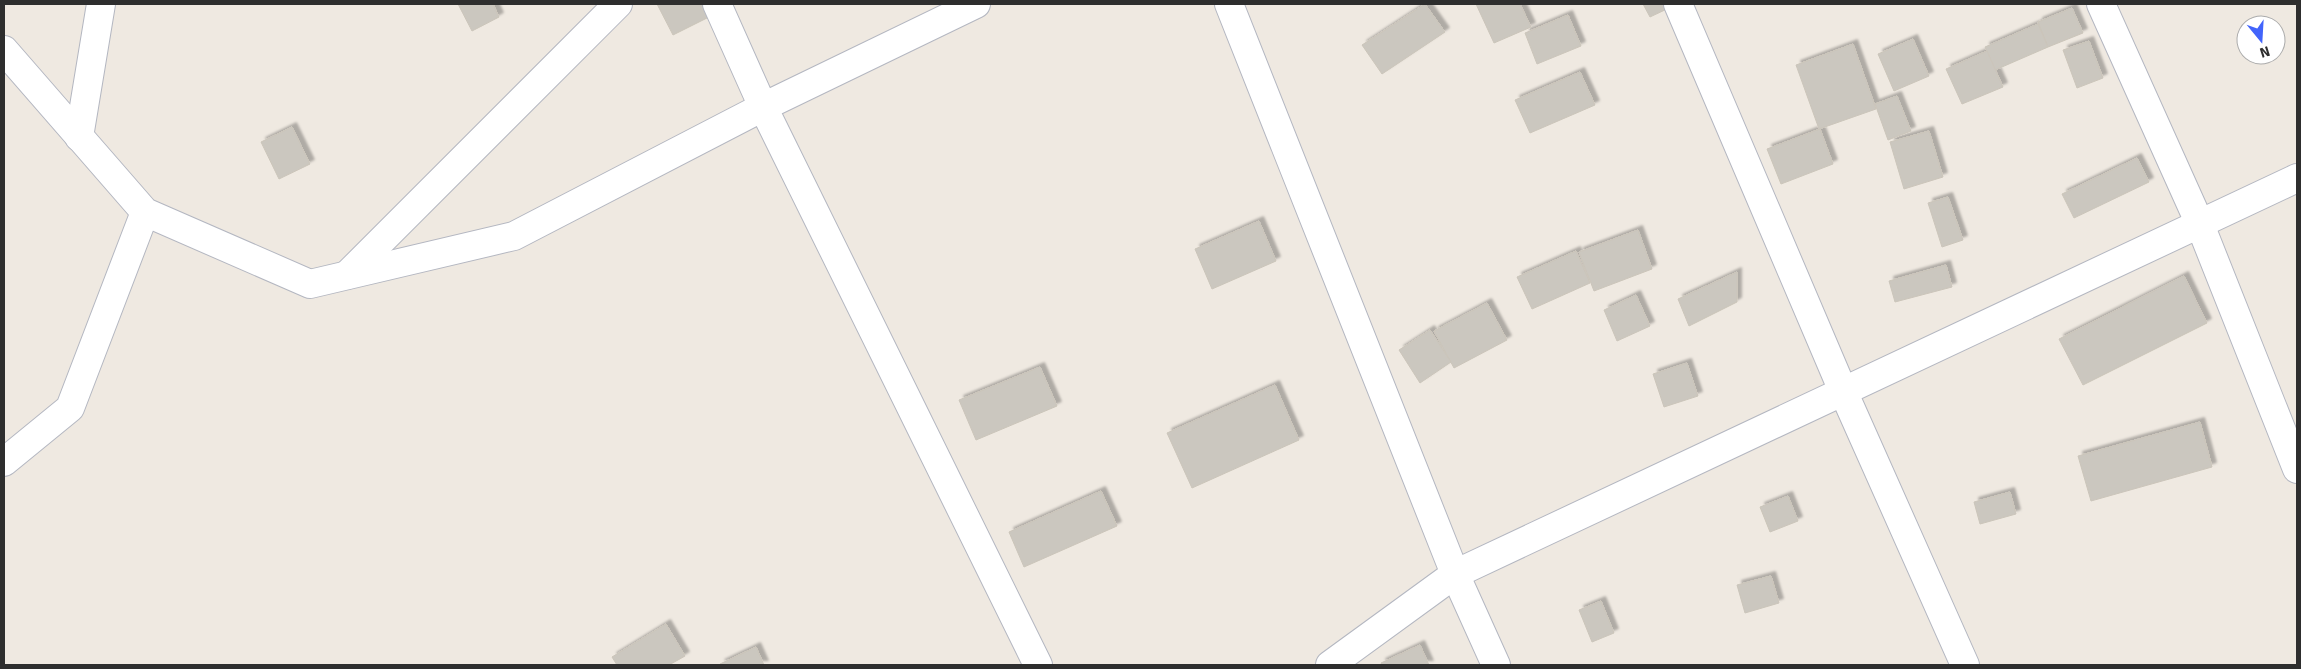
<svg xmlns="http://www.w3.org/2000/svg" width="2301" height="669" viewBox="0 0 2301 669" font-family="Signika,sans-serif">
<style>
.building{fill:#cbc7bf;stroke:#cbc5ba;filter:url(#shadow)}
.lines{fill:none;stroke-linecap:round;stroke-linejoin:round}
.minor-casing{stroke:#b4b7c1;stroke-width:30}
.tertiary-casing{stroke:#b4b7c1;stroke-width:30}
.minor{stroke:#fff;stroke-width:28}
.tertiary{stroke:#fff;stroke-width:28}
</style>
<defs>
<filter id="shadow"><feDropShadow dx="4.5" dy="-4.5" stdDeviation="1" flood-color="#0004"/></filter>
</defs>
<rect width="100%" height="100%" fill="#efe9e1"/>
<g class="building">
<path d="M458,4H493L499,17L472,31Z"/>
<path d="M657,4H702L709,17L673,35Z"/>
<path d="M1425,4L1445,32L1382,74L1362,45Z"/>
<path d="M1476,4H1520L1531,27L1494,43Z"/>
<path d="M1643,4H1667L1669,8L1650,17Z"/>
<path d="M2072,8L2083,33L2048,47L2038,22Z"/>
<path d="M1568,15L1581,46L1537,64L1525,33Z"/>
<path d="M2038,24L2048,47L1995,70L1985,47Z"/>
<path d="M1913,39L1929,76L1894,91L1878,54Z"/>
<path d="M2089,41L2103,78L2077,88L2063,50Z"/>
<path d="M1853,44L1876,109L1819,129L1796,65Z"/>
<path d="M1987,51L2003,87L1962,104L1946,69Z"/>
<path d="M1580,72L1595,105L1530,133L1515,100Z"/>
<path d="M1897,96L1911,131L1888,140L1875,104Z"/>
<path d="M292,127L310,164L279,179L261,142Z"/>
<path d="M1820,129L1833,164L1781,184L1767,149Z"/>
<path d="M1929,131L1943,177L1904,189L1890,142Z"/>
<path d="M2137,158L2149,182L2074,218L2062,194Z"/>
<path d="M1948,197L1963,240L1942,247L1928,203Z"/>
<path d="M1259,221L1276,261L1212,289L1195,249Z"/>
<path d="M1638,230L1652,269L1594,291L1579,252Z"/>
<path d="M1576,251L1590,283L1532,309L1517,277Z"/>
<path d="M1946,265L1952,287L1895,302L1889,281Z"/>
<path d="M1737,272V302L1689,326L1678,299Z"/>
<path d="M2184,276L2207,323L2083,385L2059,339Z"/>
<path d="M1636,295L1650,326L1617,341L1604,310Z"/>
<path d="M1487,303L1507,340L1454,368L1434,331Z"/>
<path d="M1430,330L1451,362L1420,383L1399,350Z"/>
<path d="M1687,363L1698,396L1664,407L1653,374Z"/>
<path d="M1040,367L1057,406L976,440L959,400Z"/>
<path d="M1275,385L1299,440L1192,488L1167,433Z"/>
<path d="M2200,422L2212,467L2091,501L2078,456Z"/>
<path d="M1101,491L1117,526L1024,567L1009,532Z"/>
<path d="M2010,492L2016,514L1980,524L1974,502Z"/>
<path d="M1788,496L1798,521L1770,532L1760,507Z"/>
<path d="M1771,576L1779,603L1745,613L1737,585Z"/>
<path d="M1601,601L1614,633L1592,642L1579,610Z"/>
<path d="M666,624L685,656L669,665H617L612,657Z"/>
<path d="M1420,645L1429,665H1382L1381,663Z"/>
<path d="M756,647L764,665H721L720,664Z"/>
</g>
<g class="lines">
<g class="minor-casing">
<g id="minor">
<path d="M717,4L763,107L1038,665"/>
<path d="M1229,4L1455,574L1496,665"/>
<path d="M1678,4L1843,391L1965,665"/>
<path d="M2101,4L2199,222L2297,469"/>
<path d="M79,137L101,4"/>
<path d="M347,275L618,4"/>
<path d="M1330,665L1455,574L2297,178"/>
</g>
</g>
<g class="tertiary-casing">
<g id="tertiary">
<path d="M4,50L145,212L310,284L514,236L763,107L976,4"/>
<path d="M4,462L70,408L145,212"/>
</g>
</g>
<use href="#minor" class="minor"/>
<use href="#tertiary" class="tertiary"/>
</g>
<rect width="2301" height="669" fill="none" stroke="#2e2e2e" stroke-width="10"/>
<g transform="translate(2261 40) rotate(162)"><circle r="24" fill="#ffffff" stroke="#ababab"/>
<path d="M0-4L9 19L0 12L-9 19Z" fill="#4264fb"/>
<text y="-8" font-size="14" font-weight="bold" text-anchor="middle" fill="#2e2e2e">N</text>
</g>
</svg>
